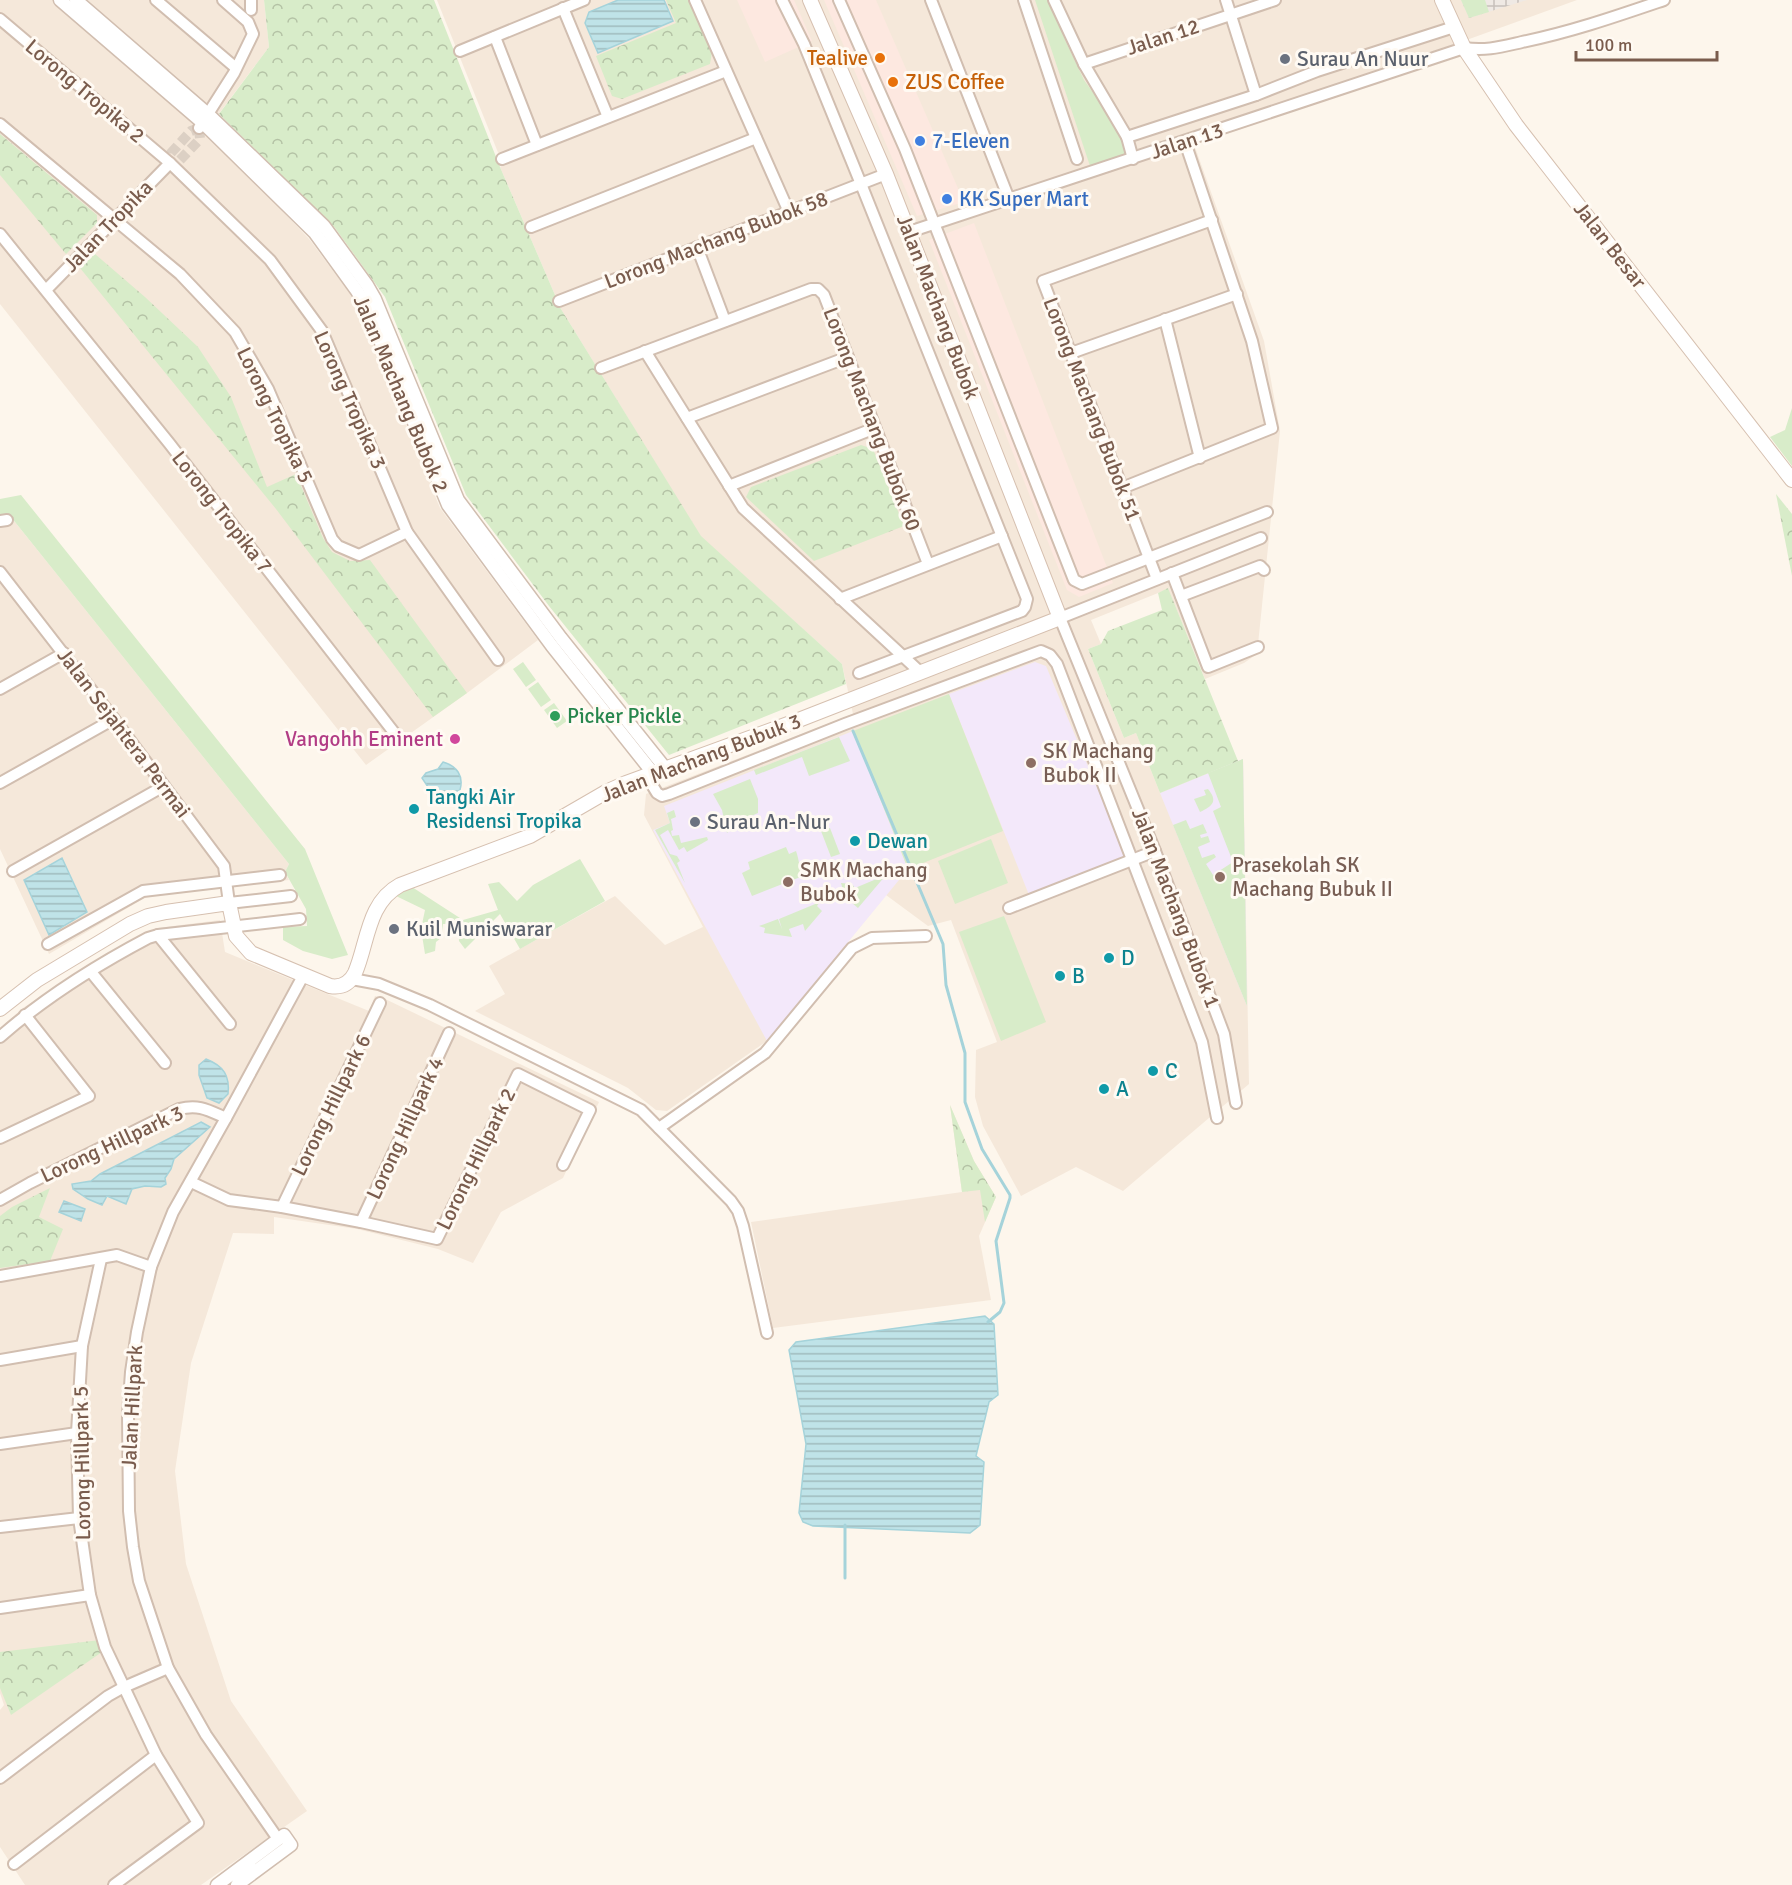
<svg xmlns="http://www.w3.org/2000/svg" width="1792" height="1885" viewBox="0 0 1792 1885" font-family="Signika,sans-serif">
<style>
.residential{fill:#f5e8da}
.commercial{fill:#fde8e0}
.industrial{fill:url(#industrial-grid)}
.education{fill:#f3e8fa}
.grass{fill:#d8ecc9}
.forest{fill:url(#forest-crowns)}
.water{fill:url(#water-rules);stroke:#a5d3da;stroke-width:1.5}
.lines{fill:none;stroke-linecap:round;stroke-linejoin:round}
.stream{stroke:#a5d3da;stroke-width:3}
.minor-tunnel{stroke:#dcd0c4;stroke-width:10;stroke-dasharray:10 5;stroke-linecap:butt}
.minor-casing{stroke:#d1beb0;stroke-width:14}
.tertiary-casing{stroke:#d1beb0;stroke-width:15}
.secondary-casing{stroke:#d6c0b0;stroke-width:16}
.minor{stroke:#fff;stroke-width:10}
.tertiary{stroke:#fff;stroke-width:12}
.secondary{stroke:#fff;stroke-width:14}
.food-dot{fill:#e8710a;stroke:#fffaf3;stroke-width:2}
.worship-dot{fill:#6b7280;stroke:#fffaf3;stroke-width:2}
.shop-dot{fill:#3f7fe0;stroke:#fffaf3;stroke-width:2}
.leisure-dot{fill:#2e9e5b;stroke:#fffaf3;stroke-width:2}
.hotel-dot{fill:#d1479c;stroke:#fffaf3;stroke-width:2}
.education-dot{fill:#8d6e63;stroke:#fffaf3;stroke-width:2}
.culture-dot{fill:#0f9aa8;stroke:#fffaf3;stroke-width:2}
.labels{text-anchor:middle;stroke-width:6;stroke-linejoin:round;paint-order:stroke}
.street-label{font-size:21px;fill:#7a5c4d;stroke:#fffaf3}
.food-label{font-size:21px;fill:#c56008;stroke:#fffaf3;text-anchor:end}
.worship-label{font-size:21px;fill:#5b616d;stroke:#fffaf3;text-anchor:start}
.shop-label{font-size:21px;fill:#366cbe;stroke:#fffaf3;text-anchor:start}
.leisure-label{font-size:21px;fill:#27864d;stroke:#fffaf3;text-anchor:start}
.hotel-label{font-size:21px;fill:#b23c85;stroke:#fffaf3;text-anchor:end}
.education-label{font-size:21px;fill:#785e54;stroke:#fffaf3;text-anchor:start}
.culture-label{font-size:21px;fill:#0d838f;stroke:#fffaf3;text-anchor:start}
</style>
<defs>
<pattern id="industrial-grid" width="8" height="8" patternUnits="userSpaceOnUse" patternTransform="scale(1.5)"><rect width="8" height="8" fill="#efe9e4"/><path d="M0 4h8M4 0v8" fill="none" stroke="#c7c0bb"/></pattern>
<pattern id="forest-crowns" width="20" height="18" patternUnits="userSpaceOnUse" patternTransform="scale(1.5)"><rect width="20" height="18" fill="#d8ecc9"/><path d="M2 6a3 3 0 1 1 6 0M12 15a3 3 0 1 1 6 0" fill="none" stroke="#b4c2a5"/></pattern>
<pattern id="water-rules" width="6" height="5" patternUnits="userSpaceOnUse" patternTransform="scale(1.5)"><rect width="6" height="5" fill="#bfe3e8"/><path d="M0 2.5h6" fill="none" stroke="#a0bbbe"/></pattern>
</defs>
<rect width="100%" height="100%" fill="#fdf6ec"/>
<g class="residential">
<path d="M0,0H264L269,47L206,131L310,240L357,303L440,508L538,640L467,693L366,765L0,304Z"/>
<path d="M437,0H1577L1461,42L1190,133L1264,341L1280,431L1257,654L1244,663L1205,679L1168,589L1091,620L1101,644L1088,649L1124,738L1136,733L1160,793L1243,759L1249,1084L1123,1191L1076,1167L1021,1196L983,1126L975,1097L976,1050L997,1042L951,920L928,926L886,895L767,1041L667,1111L656,1110L628,1088L475,1011L505,994L489,966L615,896L665,945L703,927L644,815L646,794L853,714L842,664L701,537L561,309L500,167L503,165Z"/>
<path d="M0,517H11L289,864L285,872L289,880L148,896L49,954L0,849Z"/>
<path d="M220,920L225,952L369,1011L375,996L381,997L599,1102L563,1178L501,1212L473,1263L438,1249L357,1229L274,1217V1234L233,1233L191,1363L175,1471L186,1564L231,1701L307,1811L201,1885H25L0,1847V1710L4,1705L0,1693V1028L23,1008L81,970L158,928Z"/>
<path d="M950,1105L974,1161L996,1197L979,1236L991,1300L773,1328L751,1222L962,1192Z"/>
</g>
<g class="commercial">
<path d="M737,0H794L812,41L765,62Z"/>
<path d="M824,0H876L964,202L917,216Z"/>
<path d="M974,223L1113,583L1079,597L1067,590L929,240Z"/>
</g>
<path class="industrial" d="M1461,0H1527L1469,18Z"/>
<g class="education">
<path d="M1035,662L1046,666L1126,857L1029,895L949,694Z"/>
<path d="M853,731L908,869L767,1041L653,830L670,823L664,806Z"/>
<path d="M1243,759L1247,1006L1160,793Z"/>
</g>
<g class="grass">
<path d="M1035,0H1050L1065,40L1084,80L1099,101L1118,121L1128,148L1126,154L1090,166Z"/>
<path d="M1461,0H1485L1489,12L1469,18Z"/>
<path d="M1792,408V466L1770,437L1785,430Z"/>
<path d="M21,495L305,849L348,955L332,959L303,951L283,940V927L307,926L306,909L285,872L289,864L11,517H0V499Z"/>
<path d="M523,662L536,680L526,687L513,669Z"/>
<path d="M538,682L551,700L541,707L528,689Z"/>
<path d="M949,694L1003,831L908,869L853,731Z"/>
<path d="M554,703L567,721L557,728L544,710Z"/>
<path d="M839,737L850,761L809,776L802,757L756,775L754,770Z"/>
<path d="M1243,759L1247,1006L1173,825L1186,820L1190,829L1203,824L1207,833L1200,835L1201,838L1208,836L1210,842L1198,847L1202,858L1214,854L1216,857L1206,864L1213,875L1233,862L1213,811L1221,807L1208,773Z"/>
<path d="M750,779L758,799V813L736,823L727,833L722,810L713,794Z"/>
<path d="M1208,789C1218,801 1213,806 1200,812L1194,799L1206,795L1204,790Z"/>
<path d="M674,810L676,817L671,819L673,830L671,831L672,836L679,835L681,843L707,837L708,840L687,852L684,847L679,850L668,830L660,835L670,854L677,856L680,861L677,863L685,883L655,830L670,823L667,813Z"/>
<path d="M830,828L840,854L831,857L821,831Z"/>
<path d="M991,839L1008,883L955,904L938,861Z"/>
<path d="M786,847L789,854L796,851C799,859 799,867 803,876L752,896L742,873L750,869L748,862Z"/>
<path d="M580,859L605,901L520,949L500,914L465,949L459,941L458,924H443L441,938L436,942L435,951L425,954L421,929L425,910L396,896L412,887L463,920L498,910L488,884L499,882L517,901L533,885Z"/>
<path d="M886,875L858,908L840,893L843,890L841,883L852,884L855,888Z"/>
<path d="M820,902L817,906L822,911L805,931L803,924L789,929L792,937L764,933L765,928L759,926L778,919L782,929L779,919Z"/>
<path d="M1004,916L1046,1022L1001,1041L959,932Z"/>
</g>
<g class="forest">
<path d="M264,0H434L500,167L561,309L701,536L842,664L846,684L669,755L549,606L466,495L385,297L335,228L219,114L269,47Z"/>
<path d="M666,0H688L712,52L710,64L622,99L612,96L596,56L676,23Z"/>
<path d="M0,134L97,215V223L66,254L0,175Z"/>
<path d="M95,254L145,297L198,347L231,397L267,487L296,474L323,538L332,552L350,561L370,560L467,693L433,717L276,509L80,268Z"/>
<path d="M861,445L873,449L904,526L814,561L746,497L751,487Z"/>
<path d="M1776,494L1792,514V576Z"/>
<path d="M1168,588L1238,761L1160,793L1136,733L1124,738L1088,649L1101,644L1108,631L1162,610L1158,593Z"/>
<path d="M950,1105L974,1161L996,1197L985,1222L980,1190L962,1192Z"/>
<path d="M50,1188L39,1217L63,1229L50,1261L0,1268V1216L12,1207Z"/>
<path d="M100,1640L102,1652L11,1715L0,1688V1652Z"/>
</g>
<g class="water">
<path d="M618,0H664L673,21L598,53L585,23L589,12Z"/>
<path d="M443,762C457,766 464,776 460,790L438,802L422,778L426,773L438,769Z"/>
<path d="M62,858L87,912L49,935L24,880Z"/>
<path d="M206,1059C224,1066 230,1076 228,1094L219,1103L207,1098L199,1075V1065Z"/>
<path d="M201,1122L210,1127L174,1159L171,1169L165,1178L166,1184L161,1187L145,1186L132,1189L126,1204L107,1196L102,1205L88,1199L73,1189L72,1184L91,1181L100,1174Z"/>
<path d="M64,1201L85,1209L81,1221L59,1212Z"/>
<path d="M985,1316L994,1324L998,1395L989,1402L976,1456L984,1462L980,1525L970,1533L813,1526L803,1522L799,1513L806,1444L789,1350L796,1342Z"/>
</g>
<g class="lines">
<g class="stream">
<path d="M853,731L943,944L946,985L965,1053V1102L982,1149L1010,1195V1198L996,1241L1004,1303L1000,1312L988,1322"/>
<path d="M845,1578V1525"/>
</g>
<path class="minor-tunnel" d="M199,128L200,139L180,160L170,163L171,153L191,131Z"/>
<g class="minor-casing">
<g id="minor">
<path d="M156,0L236,68"/>
<path d="M695,0L789,212"/>
<path d="M782,0L804,44L861,184L1027,599L1025,607L1022,611L859,673"/>
<path d="M839,0L905,149L1074,580L1082,584L1267,512"/>
<path d="M931,0L1009,199"/>
<path d="M1024,0L1077,159"/>
<path d="M1054,0L1084,64L1127,137L1133,159"/>
<path d="M1226,0L1256,95"/>
<path d="M563,8L608,117"/>
<path d="M251,10V0"/>
<path d="M0,19L170,163L270,260L322,331L407,532L498,660"/>
<path d="M495,37L537,145"/>
<path d="M460,51L584,0"/>
<path d="M1084,64L1275,0"/>
<path d="M0,124L180,274L235,332L268,389L332,539L338,546L359,555L407,532"/>
<path d="M199,128L234,73L253,34L248,22L223,0"/>
<path d="M1127,137L1256,95L1317,71L1454,27"/>
<path d="M502,159L726,71"/>
<path d="M531,227L756,138"/>
<path d="M909,232L1464,48C1487,51 1500,47 1522,42C1571,32 1617,16 1664,0"/>
<path d="M0,234L169,443L396,735"/>
<path d="M697,247L725,321"/>
<path d="M46,290L170,163"/>
<path d="M559,301L886,174"/>
<path d="M1165,319L1200,458"/>
<path d="M645,351L743,508L920,672"/>
<path d="M1071,353L1237,294"/>
<path d="M601,368L811,289H818L824,295L928,564"/>
<path d="M687,418L848,357"/>
<path d="M729,486L875,428"/>
<path d="M1122,488L1272,428L1252,341L1185,142"/>
<path d="M0,521L7,520"/>
<path d="M0,572L114,719L224,866L229,903L291,896"/>
<path d="M1172,573L1208,667L1258,647"/>
<path d="M1157,579L1043,281L1212,220"/>
<path d="M1181,596L1260,566L1264,570"/>
<path d="M840,599L1002,536"/>
<path d="M0,689L64,653"/>
<path d="M646,775L657,793L662,796L669,794L845,724L1041,651L1050,655L1057,664L1202,1042L1217,1118"/>
<path d="M0,783L114,719"/>
<path d="M13,871L164,786"/>
<path d="M1009,908L1155,851"/>
<path d="M158,935L230,1024"/>
<path d="M48,944L143,891L280,875"/>
<path d="M91,972L165,1063"/>
<path d="M352,979L379,984L430,1005L641,1110L731,1201L738,1211L743,1226L767,1333"/>
<path d="M0,1037C43,999 97,965 148,938L158,935L300,919"/>
<path d="M1236,1103L1224,1034L1155,851L1060,618L1261,538"/>
<path d="M659,1128L765,1053L852,948L872,938L926,936"/>
<path d="M0,1138L89,1096L25,1015"/>
<path d="M191,1182L229,1200L282,1207L361,1222L437,1239L518,1074L590,1110L563,1165"/>
<path d="M0,1200L30,1183L179,1109C199,1104 208,1110 226,1118"/>
<path d="M282,1207L380,1003"/>
<path d="M361,1222L449,1033"/>
<path d="M101,1259L82,1346L77,1433L79,1518L90,1595L105,1647L124,1687L156,1755L198,1823L114,1885"/>
<path d="M0,1276L117,1255L151,1267"/>
<path d="M0,1360L82,1346"/>
<path d="M0,1444L77,1433"/>
<path d="M0,1527L79,1518"/>
<path d="M0,1608L90,1595"/>
<path d="M0,1778L108,1696L124,1687L168,1668"/>
<path d="M278,1839L206,1735L168,1668L139,1581L133,1547L129,1511L128,1414L131,1372L137,1332L151,1267L173,1212L226,1118L303,976"/>
<path d="M14,1864L156,1755"/>
</g>
</g>
<g class="tertiary-casing">
<g id="tertiary">
<path d="M60,0L203,123L315,233L357,291L365,304L448,505L552,646L653,773"/>
<path d="M76,0L209,115L324,226L367,285L375,299L458,500L561,638L665,768"/>
<path d="M217,1885L284,1835L291,1845L237,1885"/>
</g>
</g>
<g class="secondary-casing">
<g id="secondary">
<path d="M1442,0L1464,48L1516,125L1792,480"/>
<path d="M0,1009L37,980L130,924L148,916L166,912L229,903L236,936L251,953L330,986C342,988 350,983 355,973C368,943 367,903 400,885L530,836L606,792L626,783L796,721L1060,618L886,174L810,0"/>
</g>
</g>
<use href="#minor" class="minor"/>
<use href="#tertiary" class="tertiary"/>
<use href="#secondary" class="secondary"/>
</g>
<g class="food-dot">
<circle cx="880" cy="58" r="6"/>
<circle cx="893" cy="82" r="6"/>
</g>
<g class="worship-dot">
<circle cx="1285" cy="59" r="6"/>
<circle cx="695" cy="822" r="6"/>
<circle cx="394" cy="929" r="6"/>
</g>
<g class="shop-dot">
<circle cx="920" cy="141" r="6"/>
<circle cx="947" cy="199" r="6"/>
</g>
<circle class="leisure-dot" cx="555" cy="716" r="6"/>
<circle class="hotel-dot" cx="455" cy="739" r="6"/>
<g class="education-dot">
<circle cx="1031" cy="763" r="6"/>
<circle cx="1220" cy="877" r="6"/>
<circle cx="788" cy="882" r="6"/>
</g>
<g class="culture-dot">
<circle cx="414" cy="809" r="6"/>
<circle cx="855" cy="841" r="6"/>
<circle cx="1109" cy="958" r="6"/>
<circle cx="1060" cy="976" r="6"/>
<circle cx="1153" cy="1071" r="6"/>
<circle cx="1104" cy="1089" r="6"/>
</g>
<g class="labels">
<g class="street-label">
<text transform="translate(1163 37) rotate(-18)" y="7">Jalan 12</text>
<text transform="translate(85 91) rotate(40)" y="7">Lorong Tropika 2</text>
<text transform="translate(1187 141) rotate(-18)" y="7">Jalan 13</text>
<text transform="translate(108 226) rotate(-46)" y="7">Jalan Tropika</text>
<text transform="translate(716 240) rotate(-21)" y="7">Lorong Machang Bubok 58</text>
<text transform="translate(1610 245) rotate(52)" y="7">Jalan Besar</text>
<text transform="translate(938 307) rotate(69)" y="7">Jalan Machang Bubok</text>
<text transform="translate(401 394) rotate(67)" y="7">Jalan Machang Bubok 2</text>
<text transform="translate(350 400) rotate(66)" y="7">Lorong Tropika 3</text>
<text transform="translate(1092 409) rotate(69)" y="7">Lorong Machang Bubok 51</text>
<text transform="translate(275 415) rotate(64)" y="7">Lorong Tropika 5</text>
<text transform="translate(872 419) rotate(69)" y="7">Lorong Machang Bubok 60</text>
<text transform="translate(222 512) rotate(52)" y="7">Lorong Tropika 7</text>
<text transform="translate(124 733) rotate(53)" y="7">Jalan Sejahtera Permai</text>
<text transform="translate(701 758) rotate(-21)" y="7">Jalan Machang Bubuk 3</text>
<text transform="translate(1176 908) rotate(69)" y="7">Jalan Machang Bubok 1</text>
<text transform="translate(331 1105) rotate(-64)" y="7">Lorong Hillpark 6</text>
<text transform="translate(405 1128) rotate(-65)" y="7">Lorong Hillpark 4</text>
<text transform="translate(112 1144) rotate(-25)" y="7">Lorong Hillpark 3</text>
<text transform="translate(476 1159) rotate(-64)" y="7">Lorong Hillpark 2</text>
<text transform="translate(132 1407) rotate(-87)" y="7">Jalan Hillpark</text>
<text transform="translate(82 1463) rotate(-91)" y="7">Lorong Hillpark 5</text>
</g>
<g class="food-label">
<text x="868" y="65">Tealive</text>
<text x="905" y="89" text-anchor="start">ZUS Coffee</text>
</g>
<g class="worship-label">
<text x="1297" y="66">Surau An Nuur</text>
<text x="707" y="829">Surau An-Nur</text>
<text x="406" y="936">Kuil Muniswarar</text>
</g>
<g class="shop-label">
<text x="932" y="148">7-Eleven</text>
<text x="959" y="206">KK Super Mart</text>
</g>
<g class="leisure-label">
<text x="567" y="723">Picker Pickle</text>
</g>
<g class="hotel-label">
<text x="443" y="746">Vangohh Eminent</text>
</g>
<g class="education-label">
<text x="1043" y="758">SK Machang<tspan x="1043" dy="24">Bubok II</tspan></text>
<text x="1232" y="872">Prasekolah SK<tspan x="1232" dy="24">Machang Bubuk II</tspan></text>
<text x="800" y="877">SMK Machang<tspan x="800" dy="24">Bubok</tspan></text>
</g>
<g class="culture-label">
<text x="426" y="804">Tangki Air<tspan x="426" dy="24">Residensi Tropika</tspan></text>
<text x="867" y="848">Dewan</text>
<text x="1121" y="965">D</text>
<text x="1072" y="983">B</text>
<text x="1165" y="1078">C</text>
<text x="1116" y="1096">A</text>
</g>
</g>
<path d="M1576 51v9h141v-9" fill="none" stroke="#7a5c4d" stroke-width="3"/>
<text x="1585" y="51" font-size="18" fill="#7a5c4d" stroke="#fffaf3" stroke-width="4.5" paint-order="stroke">100 m</text>
</svg>
